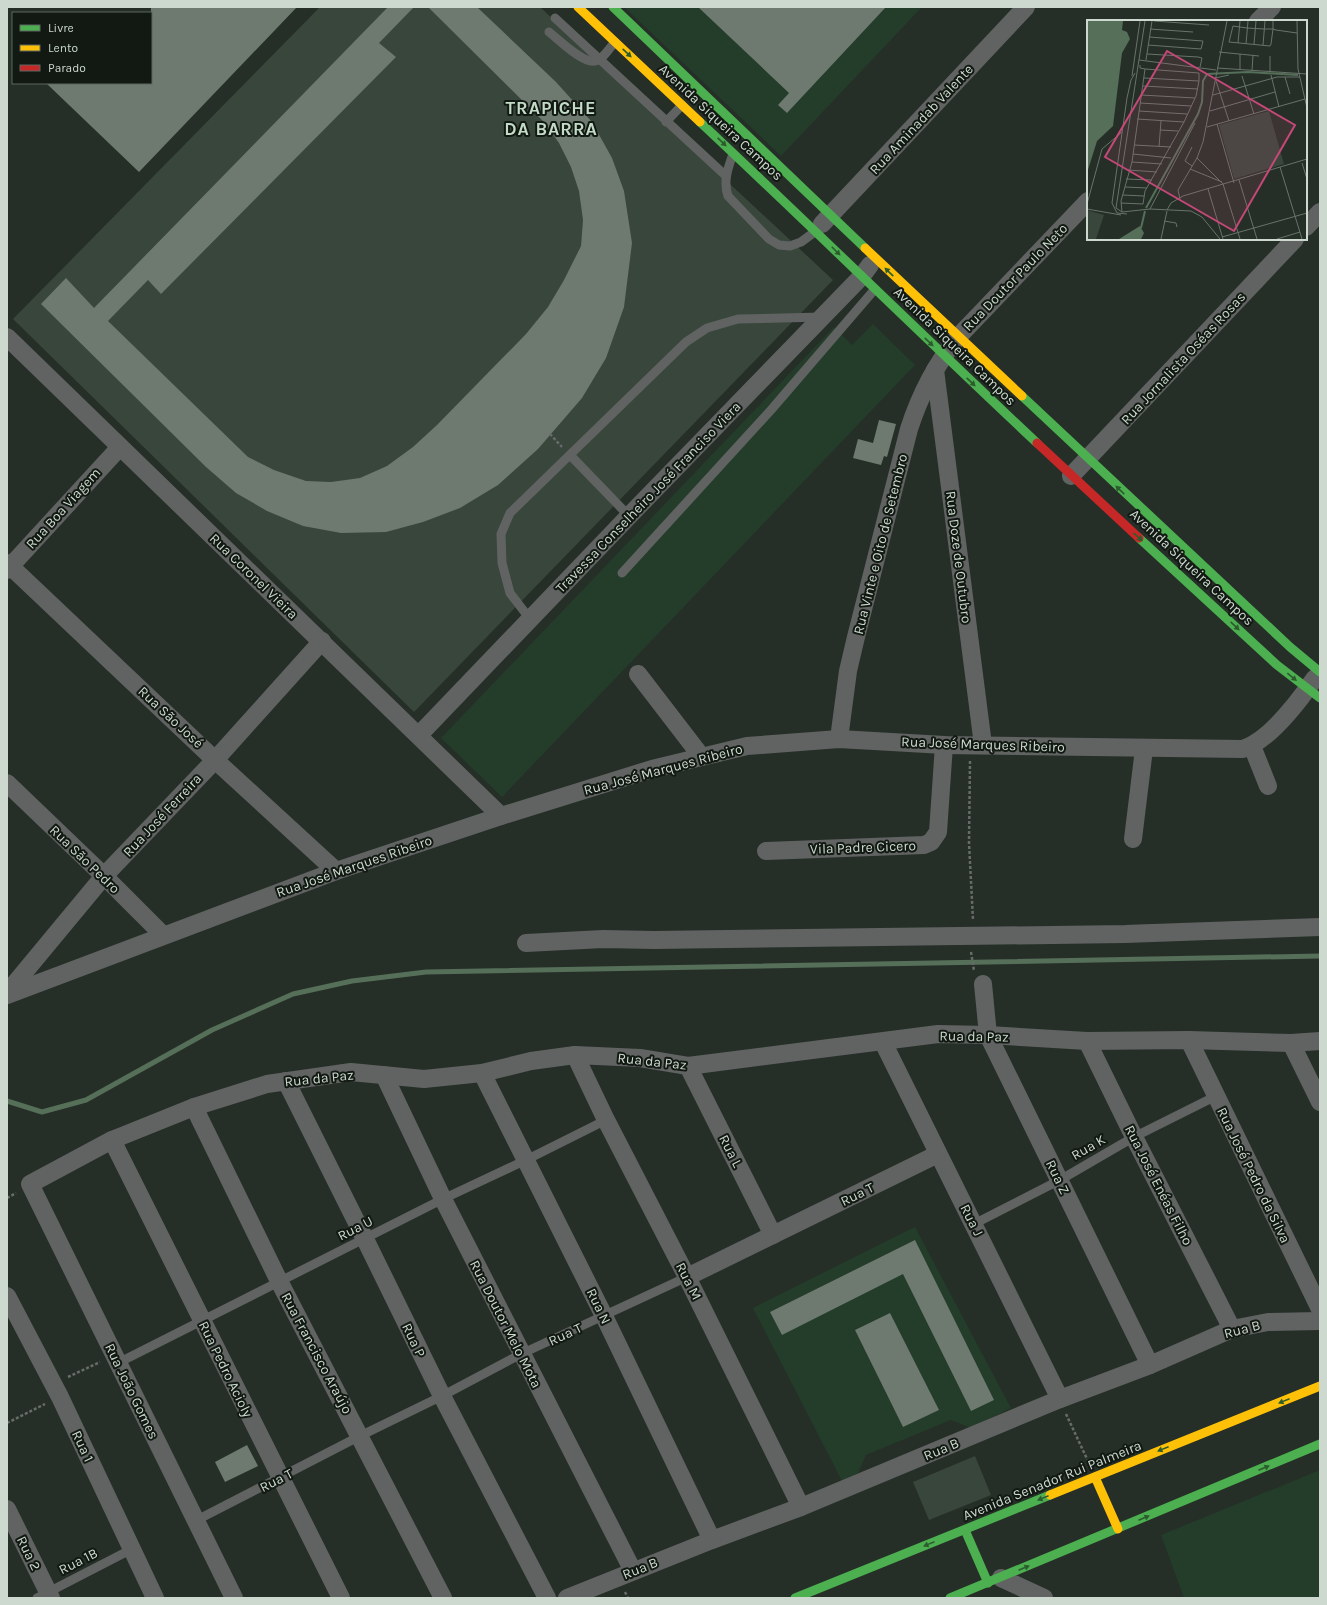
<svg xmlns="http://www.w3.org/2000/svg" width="1327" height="1605" viewBox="0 0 1327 1605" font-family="Karla,sans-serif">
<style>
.built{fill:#243c2a}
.green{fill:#38463b}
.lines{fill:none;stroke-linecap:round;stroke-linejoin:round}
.stream{stroke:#556f59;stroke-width:5}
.building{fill:#6e7970}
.path{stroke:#696b6b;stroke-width:2.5;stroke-dasharray:3 2;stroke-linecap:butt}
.lane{stroke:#616363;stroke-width:9}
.street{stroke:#616363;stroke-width:18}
.fast{stroke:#4caf50;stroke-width:9}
.slow{stroke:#ffc107;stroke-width:9}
.jam{stroke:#c62828;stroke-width:9}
.oneway{fill:#2c5c2e}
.labels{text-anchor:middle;stroke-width:4;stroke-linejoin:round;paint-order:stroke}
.street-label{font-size:14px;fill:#cdd9cf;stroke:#111912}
.district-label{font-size:18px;font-weight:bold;letter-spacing:1px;fill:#c4dcc7;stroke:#111912}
.inset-river{fill:none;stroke:#556f59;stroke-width:2}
.inset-road{fill:none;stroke:#68736a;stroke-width:1}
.view{fill:#c54878;fill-opacity:0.15;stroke:#c54878;stroke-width:2}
.inset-edge{fill:none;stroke:#cdd9cf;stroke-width:2}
</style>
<rect width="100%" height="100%" fill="#252f27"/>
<g class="built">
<path d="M624,7H922L781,156Z"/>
<path d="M873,324L915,365L502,797L441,738L834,327L852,345Z"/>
<path d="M915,1227L1011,1408L971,1428L951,1420L866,1455L858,1473L842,1481L753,1308Z"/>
<path d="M1320,1470V1598H1184L1161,1535Z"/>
</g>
<g class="green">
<path d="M320,7H540L833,280L414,712L13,319Z"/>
<path d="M975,1456L991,1495L929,1520L913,1482Z"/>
</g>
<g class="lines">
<path class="stream" d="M7,1101L42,1112L86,1100L212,1030L293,994L352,981L426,972L1320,956"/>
</g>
<g class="building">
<path d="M151,7H297L139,172L46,83H151Z"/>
<path d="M388,7H414L379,43L396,57L161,294L148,280L108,321L248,457L274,470L306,481L331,482L360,478L387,466L413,447L437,425L526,334L548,307L564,280L581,246L583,220L579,191L571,167L559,143L544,122L428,7H477L556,82L592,122L612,158L624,191L632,243L624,307L606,358L582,398L538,449L498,485L460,508L423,522L386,532L341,533L303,526L267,511L236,493L206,467L41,304L66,278L94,308Z"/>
<path d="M698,7H886L787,113L778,105L789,93Z"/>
<path d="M879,420L896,424L887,457L884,456L881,465L853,458L858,439L873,443Z"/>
<path d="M915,1240L994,1400L971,1411L903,1274L782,1335L770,1312Z"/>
<path d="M890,1313L939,1410L903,1427L855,1330Z"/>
<path d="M247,1445L258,1466L225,1482L215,1462Z"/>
</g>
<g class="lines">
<g class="path">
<path d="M550,434L562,447"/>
<path d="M970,761L969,843L973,920"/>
<path d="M971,952L974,971"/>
<path d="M7,1198L16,1193"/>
<path d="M68,1377L100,1362"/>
<path d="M1066,1414L1088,1461"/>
<path d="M7,1423L45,1404"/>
<path d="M625,1592L628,1598"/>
</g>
<g class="lane">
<path d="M555,18L726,176"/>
<path d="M549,32C558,39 583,64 595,61C603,60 610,47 615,42"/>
<path d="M666,122L682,105"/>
<path d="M733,154C728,168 723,181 728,196L769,239L779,245L790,246L801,242L816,231"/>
<path d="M570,455L629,516"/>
<path d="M622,573L771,410L875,289"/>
<path d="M530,619L510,593L502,563L501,534L510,513L686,342L707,328L738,319L822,317"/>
<path d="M974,1224L1060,1180L1134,1137L1216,1096"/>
<path d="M118,1363L443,1199L526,1160L606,1120"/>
<path d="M195,1521L360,1436L442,1396L521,1354L687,1277"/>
<path d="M37,1598L132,1549"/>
</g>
<g class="street">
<path d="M1258,21L1272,7"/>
<path d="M822,224L1026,7"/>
<path d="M1306,227L1320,212"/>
<path d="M7,337L501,816"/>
<path d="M935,370L983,745"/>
<path d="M1071,476L1295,239"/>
<path d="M7,563L215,760L336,871"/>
<path d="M7,570L120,447"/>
<path d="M638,674L701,756"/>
<path d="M419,735L629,516L862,276L870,265"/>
<path d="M839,739L848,671L856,637L909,429C920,395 935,365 958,337L1088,201"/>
<path d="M1252,746L1268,786"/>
<path d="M7,783L104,876L163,935"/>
<path d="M1133,839L1144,749"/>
<path d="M766,851L924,845L931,842L938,832L944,745"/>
<path d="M526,943L603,939L654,940L1125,934L1320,927"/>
<path d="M983,984L988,1035L1150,1365"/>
<path d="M7,993L104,876L215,760L322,641"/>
<path d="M7,995L336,871L501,816L652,769L747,746L839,739L944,745L1243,749C1270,740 1299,701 1315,678"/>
<path d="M1189,1040L1320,1309"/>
<path d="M1087,1041L1134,1137L1232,1329"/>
<path d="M883,1042L1060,1399"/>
<path d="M1291,1043L1320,1102"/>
<path d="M575,1055L606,1120L687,1277L801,1507"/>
<path d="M688,1066L773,1235"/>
<path d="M482,1073L604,1316L712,1540"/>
<path d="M384,1075L443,1199L633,1571"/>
<path d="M286,1081L365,1239L442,1396L547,1598"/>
<path d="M194,1107L279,1281L443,1598"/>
<path d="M112,1140L341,1598"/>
<path d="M687,1277L938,1154"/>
<path d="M7,1296L60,1397L155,1598"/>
<path d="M7,1509L51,1598"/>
<path d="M1001,1578L1044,1598"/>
<path d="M234,1598L30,1184L112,1140L194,1107L267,1084L351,1072L424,1079L482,1073L531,1061L575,1055L640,1058L688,1066L938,1034L988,1035L1087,1041L1189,1040L1291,1043L1320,1041"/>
<path d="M567,1598L712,1540L801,1507L1060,1399L1150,1365L1232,1329L1268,1322L1320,1321"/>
</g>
<g class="fast">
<path d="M613,7L865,248"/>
<path d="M700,122C813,228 924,337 1037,443"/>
<path d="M1022,396L1290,647L1320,672"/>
<path d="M1139,538L1277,665L1320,698"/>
<path d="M965,1530L988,1583"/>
<path d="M795,1598L1050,1495"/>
<path d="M950,1598L1320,1444"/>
</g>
<g class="slow">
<path d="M578,7L700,122"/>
<path d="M865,248L1022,396"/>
<path d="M1095,1477L1118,1529"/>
<path d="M1050,1495L1320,1386"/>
</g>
<path class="jam" d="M1037,443L1139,538"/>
</g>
<defs><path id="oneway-solid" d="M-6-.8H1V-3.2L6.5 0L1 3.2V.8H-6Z"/></defs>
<g class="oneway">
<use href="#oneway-solid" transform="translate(627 53) rotate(43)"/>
<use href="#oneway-solid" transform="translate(722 142) rotate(43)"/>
<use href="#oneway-solid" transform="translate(836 251) rotate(45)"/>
<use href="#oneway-solid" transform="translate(889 272) rotate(-136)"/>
<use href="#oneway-solid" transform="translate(929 342) rotate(44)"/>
<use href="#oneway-solid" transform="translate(971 382) rotate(43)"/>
<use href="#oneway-solid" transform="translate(1120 490) rotate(-137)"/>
<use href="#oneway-solid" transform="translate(1138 537) rotate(42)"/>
<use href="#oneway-solid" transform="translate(1235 626) rotate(43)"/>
<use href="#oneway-solid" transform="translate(1292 677) rotate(39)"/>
<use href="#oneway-solid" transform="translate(1284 1401) rotate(158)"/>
<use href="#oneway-solid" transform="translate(1163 1449) rotate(158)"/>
<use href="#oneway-solid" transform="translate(1264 1468) rotate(-23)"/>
<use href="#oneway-solid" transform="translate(1043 1498) rotate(158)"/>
<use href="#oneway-solid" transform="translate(1144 1518) rotate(-23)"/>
<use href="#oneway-solid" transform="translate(929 1544) rotate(158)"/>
<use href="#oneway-solid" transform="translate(1024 1568) rotate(-23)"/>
</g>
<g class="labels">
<g class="street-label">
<text transform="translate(921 119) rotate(-47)" y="5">Rua Aminadab Valente</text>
<text transform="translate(721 122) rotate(43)" y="5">Avenida Siqueira Campos</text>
<text transform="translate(1015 277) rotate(-46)" y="5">Rua Doutor Paulo Neto</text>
<text transform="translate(955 346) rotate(44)" y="5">Avenida Siqueira Campos</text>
<text transform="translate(1183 358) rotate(-47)" y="5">Rua Jornalista Oséas Rosas</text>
<text transform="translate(648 497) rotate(-46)" y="5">Travessa Conselheiro José Franciso Viera</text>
<text transform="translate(63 508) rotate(-48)" y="5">Rua Boa Viagem</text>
<text transform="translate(880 544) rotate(-76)" y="5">Rua Vinte e Oito de Setembro</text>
<text transform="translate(959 557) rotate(83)" y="5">Rua Doze de Outubro</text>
<text transform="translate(1192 567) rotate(43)" y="5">Avenida Siqueira Campos</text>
<text transform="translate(254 576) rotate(44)" y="5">Rua Coronel Vieira</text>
<text transform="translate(171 717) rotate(43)" y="5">Rua São José</text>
<text transform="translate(983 744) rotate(2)" y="5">Rua José Marques Ribeiro</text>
<text transform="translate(663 769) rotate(-15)" y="5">Rua José Marques Ribeiro</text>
<text transform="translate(162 815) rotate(-47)" y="5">Rua José Ferreira</text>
<text transform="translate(863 847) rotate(-2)" y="5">Vila Padre Cicero</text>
<text transform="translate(85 859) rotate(44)" y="5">Rua São Pedro</text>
<text transform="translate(354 866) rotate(-19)" y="5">Rua José Marques Ribeiro</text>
<text transform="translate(974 1036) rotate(1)" y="5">Rua da Paz</text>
<text transform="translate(652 1061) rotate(6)" y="5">Rua da Paz</text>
<text transform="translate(319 1078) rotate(-6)" y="5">Rua da Paz</text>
<text transform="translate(1088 1147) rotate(-30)" y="5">Rua K</text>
<text transform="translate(731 1151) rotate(63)" y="5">Rua L</text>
<text transform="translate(1254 1175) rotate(64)" y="5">Rua José Pedro da Silva</text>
<text transform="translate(1058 1177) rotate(64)" y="5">Rua Z</text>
<text transform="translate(1159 1185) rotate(63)" y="5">Rua José Enéas Filho</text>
<text transform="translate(857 1194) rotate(-26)" y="5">Rua T</text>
<text transform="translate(972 1220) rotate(63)" y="5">Rua J</text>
<text transform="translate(355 1228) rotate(-27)" y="5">Rua U</text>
<text transform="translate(689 1281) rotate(63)" y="5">Rua M</text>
<text transform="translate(599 1306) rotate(64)" y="5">Rua N</text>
<text transform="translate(506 1324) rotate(63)" y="5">Rua Doutor Melo Mota</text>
<text transform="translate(1242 1329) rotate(-15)" y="5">Rua B</text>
<text transform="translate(565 1334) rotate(-25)" y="5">Rua T</text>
<text transform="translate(414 1340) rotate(64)" y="5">Rua P</text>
<text transform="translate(317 1353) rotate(62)" y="5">Rua Francisco Araújo</text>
<text transform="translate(226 1369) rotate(64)" y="5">Rua Pedro Acioly</text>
<text transform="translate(132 1391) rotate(64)" y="5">Rua João Gomes</text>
<text transform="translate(83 1446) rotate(65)" y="5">Rua 1</text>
<text transform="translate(941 1449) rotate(-23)" y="5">Rua B</text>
<text transform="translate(276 1480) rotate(-27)" y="5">Rua T</text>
<text transform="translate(1052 1480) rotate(-22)" y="5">Avenida Senador Rui Palmeira</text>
<text transform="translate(29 1553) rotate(64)" y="5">Rua 2</text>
<text transform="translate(78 1561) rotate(-27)" y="5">Rua 1B</text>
<text transform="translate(640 1568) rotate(-22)" y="5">Rua B</text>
</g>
<g class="district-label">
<text x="551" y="114">TRAPICHE<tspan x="551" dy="21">DA BARRA</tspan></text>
</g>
</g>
<g transform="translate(1087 20)">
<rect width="220" height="220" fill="#252f27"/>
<path d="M182,91L197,144L147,159L132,105ZM0,190L17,195L9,219H0Z" fill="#38463b"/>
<path d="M0,1H36L35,10L40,12L43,19L35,33L26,106L10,121L0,153ZM53,206L57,213L54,219H32Z" fill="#556f59"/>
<path class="inset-river" d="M59,188L111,94L115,82L116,61L120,54L161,52L211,55M54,208L58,191"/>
<path class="inset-road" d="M58,1L29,188L35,192L63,189L104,191L115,197L133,219M67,1L122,5M186,1V9L184,24L183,26L142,22L146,6L160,8L177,9H186L189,10L210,13M210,1L211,49L220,88M63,9L106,12M151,23L153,1M159,24L161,1M167,24L169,1M61,25L114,29L116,21L62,17M176,25L178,1M132,32L172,36M60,34L111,37L115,38L113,47M52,40L129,50M59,40L65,1M130,48L220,54M153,50V34M165,51L166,35M183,52V36M184,55L192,87M45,56L53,1M155,56L167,94M198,57L203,74M57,58L112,61M128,58L142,55M129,61L142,101M56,66L111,69M54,75L108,78M126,75L190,57H213M53,83L104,86M52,91L100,94M123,91L188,72M50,99L97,102M130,104L147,163M120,107L218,79M73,110L91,111M47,125L84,127M72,127L74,101M105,127L98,141L105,146M46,134L84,138M110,138L136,164L153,219M45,142L75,144M215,143L220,159M193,147L215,219M103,149L135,162M41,150L70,152M39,159L65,160M152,160L170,219M38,167L60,168M121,169L136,219M36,175L57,176M93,179L91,170L110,138L116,122L140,1M34,183L56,184L58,171L97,102L109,76L112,61V53L58,49L53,48V45M0,184L15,129L35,112M0,189L34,195M63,189L108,103M80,190L84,183L96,176L220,139M35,192L34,181L45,142L58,49M40,194L30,193L25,183L40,78L44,60L48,53M77,201L89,203L90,207M135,217L220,193M74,219L80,191M190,219L213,212"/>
<path class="view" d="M80,31L208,105L147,211L18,137Z"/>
<rect width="220" height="220" class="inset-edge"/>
</g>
<rect width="1327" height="1605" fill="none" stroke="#cdd9cf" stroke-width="16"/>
<rect x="12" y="12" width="140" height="72" fill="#111912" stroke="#5c665e"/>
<rect x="20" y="25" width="20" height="6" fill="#4caf50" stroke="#5c665e"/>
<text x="48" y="32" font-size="12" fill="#cdd9cf">Livre</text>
<rect x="20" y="45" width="20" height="6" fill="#ffc107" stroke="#5c665e"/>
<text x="48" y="52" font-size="12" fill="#cdd9cf">Lento</text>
<rect x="20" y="65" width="20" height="6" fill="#c62828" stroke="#5c665e"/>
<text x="48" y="72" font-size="12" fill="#cdd9cf">Parado</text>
</svg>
